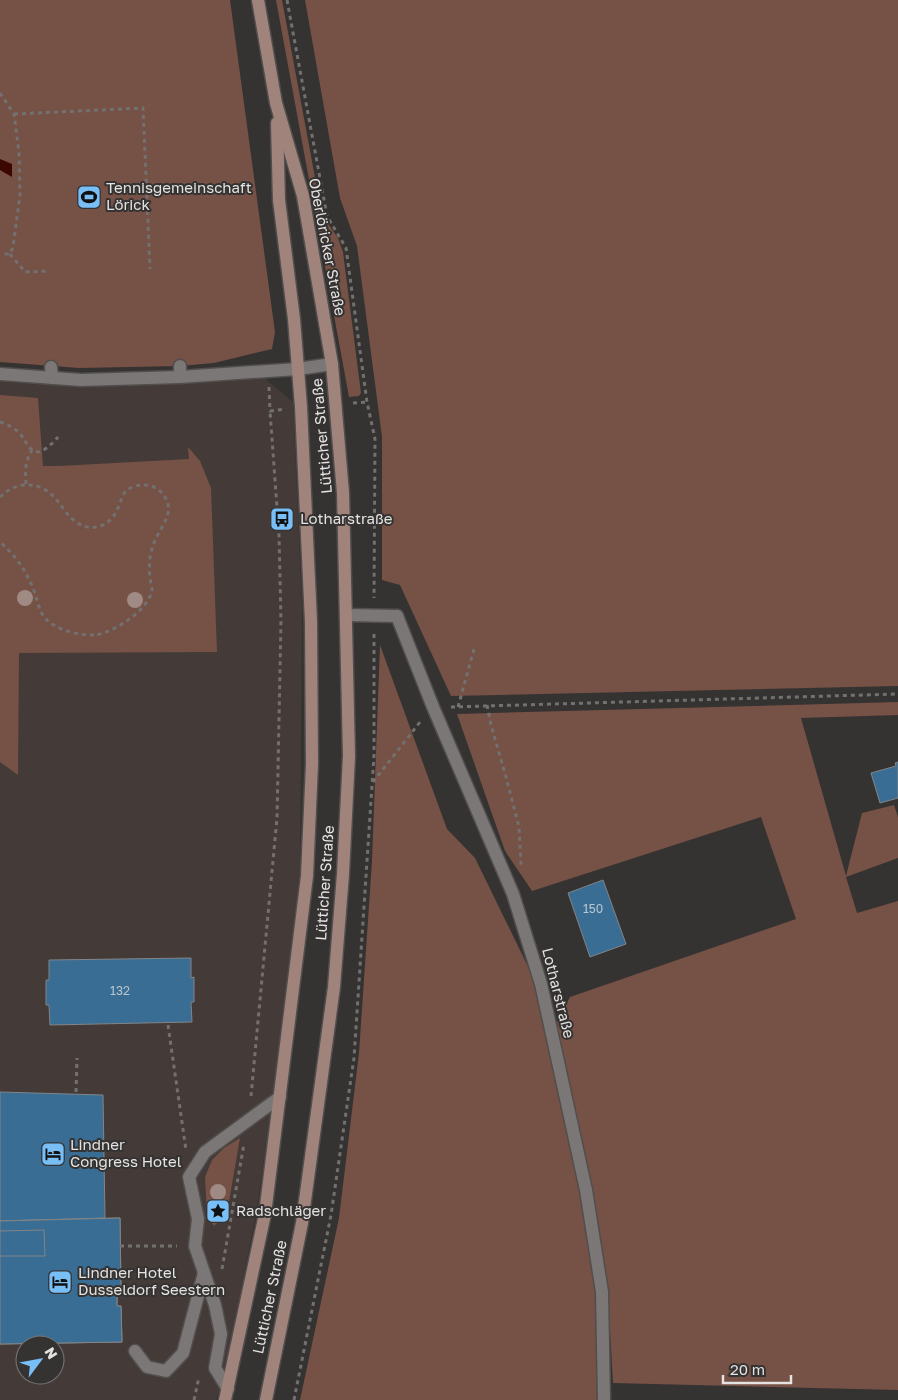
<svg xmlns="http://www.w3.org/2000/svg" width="898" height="1400" viewBox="0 0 898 1400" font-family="'Golos Text',sans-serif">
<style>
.built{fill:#443a37;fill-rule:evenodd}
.green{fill:#765145}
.water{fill:#3b0700}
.building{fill:#396d94;stroke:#838587}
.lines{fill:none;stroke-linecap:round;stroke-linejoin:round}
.lane-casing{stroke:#514e4d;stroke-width:15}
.street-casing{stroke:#514e4d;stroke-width:15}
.secondary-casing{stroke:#514e4d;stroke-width:15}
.path{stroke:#737070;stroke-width:3;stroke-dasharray:4 4;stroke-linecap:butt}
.lane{stroke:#7a7776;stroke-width:12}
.street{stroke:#7a7776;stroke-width:12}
.secondary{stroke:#a0847c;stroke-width:12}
.tree{fill:#a08a84}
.labels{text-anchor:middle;stroke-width:4;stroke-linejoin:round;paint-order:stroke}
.number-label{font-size:12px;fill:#b9c6ce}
.poi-label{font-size:15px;fill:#e4e3e2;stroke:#353232;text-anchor:start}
.street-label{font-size:15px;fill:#e4e3e2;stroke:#353232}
</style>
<rect width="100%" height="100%" fill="#353232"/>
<path class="built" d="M0,375L166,385L263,377L293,402L302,607L300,873L273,1095L257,1209L223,1381L216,1400H0ZM25,1345H55V1375H25Z"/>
<g class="green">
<path d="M0,0H230L275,332L272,349L214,363L180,366L79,368L0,362Z"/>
<path d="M276,0H282L322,215L338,238L343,252L361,393L359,396L349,397Z"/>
<path d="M305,0H898V686L451,696L400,585L382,580V437L357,246L340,198Z"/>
<path d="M0,395L38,398L43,466H59L189,459L188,447L200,461L211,488L217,652L19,653L18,775L0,762Z"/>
<path d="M380,645L447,829L475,858L537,985L583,1191L598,1318L601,1400H300L339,1218L359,1053L372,861Z"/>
<path d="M898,702V715L801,718L846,876L862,813L894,805L898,817V858L846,877L857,913L898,901V1390L613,1383L608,1294L593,1191L556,1024L570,997L796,919L761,817L532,891L505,851L457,714Z"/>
<path d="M240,1138L227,1213L214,1226L207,1215L205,1177L212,1160L224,1148Z"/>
</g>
<path class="water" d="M0,159L12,164V177L0,170Z"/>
<g class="building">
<path d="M898,762V798L880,803L871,773L896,766L895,763Z"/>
<path d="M603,880L626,944L590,957L568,893Z"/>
<path d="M191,958V978L194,977V1002H191L192,1022L50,1025L49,1005H46V980H49V960Z"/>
<path d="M0,1092L103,1095L105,1218L0,1221Z"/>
<path d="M120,1218L121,1290H117V1306H121L122,1342L0,1344V1221Z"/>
<path d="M120,1218L121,1290H117V1306H121L122,1342L0,1344V1256H45L44,1230L0,1231V1221Z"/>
</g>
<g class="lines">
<g class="lane-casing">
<g id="lane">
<path d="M180,366V377"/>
<path d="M51,367L52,378"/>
<path d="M346,615L397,616"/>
<path d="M135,1351L147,1367L166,1371L183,1353L204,1273"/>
<path d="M228,1389L215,1368L221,1334L215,1305L195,1246L198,1219L189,1177L205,1152L280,1097"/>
</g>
</g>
<g class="street-casing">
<g id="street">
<path d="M0,374L81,380L180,377L298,369L332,364"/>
<path d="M397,616L433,707L513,894L541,984L586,1190L602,1292L604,1400"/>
</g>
</g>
<g class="secondary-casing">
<g id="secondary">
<path d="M258,0L276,103L303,196L332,364L343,493L349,756L343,874L334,987L302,1223L266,1400"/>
<path d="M225,1400L265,1214L307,876L312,764L311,622L301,407L294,319L279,200L277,123"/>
</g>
</g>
<g class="path">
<path d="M287,0L327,216L346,248L367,402L375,439L374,598"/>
<path d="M0,93L14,114L19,153L20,195L13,247L10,254H2"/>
<path d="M14,114L143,108L150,269"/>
<path d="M10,254L25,272L49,271"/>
<path d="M269,387L270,411L285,409"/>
<path d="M353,403L367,402"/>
<path d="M0,422C8,424 16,429 21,435C28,443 25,448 38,452C46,450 52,444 58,437"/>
<path d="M26,484C25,471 25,462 32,450"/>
<path d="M0,497C14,483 35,480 51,494C60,502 65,514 76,522C92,533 110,527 118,508C121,503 121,496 126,491C130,487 138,485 143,485C150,485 156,487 160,491C181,512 157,528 152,549C149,558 149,569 150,579C151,583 152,586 152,590C149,610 113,633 95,635C80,636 56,630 46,619C38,611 37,597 33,588C25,569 15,555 0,542"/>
<path d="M487,705L491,725L506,777L519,827L521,863L520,867"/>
<path d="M451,707L898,694"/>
<path d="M458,707L474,649"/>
<path d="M373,782L420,722"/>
<path d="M168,1025L186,1150"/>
<path d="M76,1092L77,1058"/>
<path d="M251,1096L277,818L281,621L279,535L270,411"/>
<path d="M120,1246H177"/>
<path d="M222,1269L244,1144"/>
<path d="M194,1400L199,1377"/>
<path d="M294,1400L331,1215L354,1058L374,755V632"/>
</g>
<use href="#lane" class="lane"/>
<use href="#street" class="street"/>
<use href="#secondary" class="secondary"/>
</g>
<g class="tree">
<circle cx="25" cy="598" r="8"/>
<circle cx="135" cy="600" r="8"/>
<circle cx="218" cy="1192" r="8"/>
</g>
<defs>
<g id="stadium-square" transform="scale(1.25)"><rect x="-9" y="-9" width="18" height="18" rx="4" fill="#78bff7" stroke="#353232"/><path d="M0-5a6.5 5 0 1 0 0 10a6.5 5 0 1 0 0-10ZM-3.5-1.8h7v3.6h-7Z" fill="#111"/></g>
<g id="bus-square" transform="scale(1.25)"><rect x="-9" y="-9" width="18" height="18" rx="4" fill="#78bff7" stroke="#353232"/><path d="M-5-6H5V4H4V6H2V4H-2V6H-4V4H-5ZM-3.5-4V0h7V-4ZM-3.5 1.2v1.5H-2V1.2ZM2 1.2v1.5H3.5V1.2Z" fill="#111"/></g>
<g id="hotel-square" transform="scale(1.25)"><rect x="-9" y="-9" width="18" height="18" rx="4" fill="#78bff7" stroke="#353232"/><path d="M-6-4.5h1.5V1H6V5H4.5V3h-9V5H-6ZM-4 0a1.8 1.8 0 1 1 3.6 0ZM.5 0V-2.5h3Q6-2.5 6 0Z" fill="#111"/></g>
<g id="sight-square" transform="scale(1.25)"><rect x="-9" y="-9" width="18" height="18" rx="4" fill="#78bff7" stroke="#353232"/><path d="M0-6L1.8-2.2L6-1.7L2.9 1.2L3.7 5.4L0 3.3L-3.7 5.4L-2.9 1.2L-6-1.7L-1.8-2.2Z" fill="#111"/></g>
</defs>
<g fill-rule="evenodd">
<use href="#stadium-square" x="89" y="197"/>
<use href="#bus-square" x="282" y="519"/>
<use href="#hotel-square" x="53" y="1154"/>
<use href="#sight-square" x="218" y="1211"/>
<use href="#hotel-square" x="60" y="1282"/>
</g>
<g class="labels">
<g class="number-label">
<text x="593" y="913">150</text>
<text x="120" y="995">132</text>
</g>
<g class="poi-label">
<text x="106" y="193">Tennisgemeinschaft<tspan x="106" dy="17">Lörick</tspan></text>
<text x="300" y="524">Lotharstraße</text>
<text x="70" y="1150">Lindner<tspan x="70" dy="17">Congress Hotel</tspan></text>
<text x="236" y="1216">Radschläger</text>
<text x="78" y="1278">Lindner Hotel<tspan x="78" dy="17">Dusseldorf Seestern</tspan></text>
</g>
<g class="street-label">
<text transform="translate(327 247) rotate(79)" y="5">Oberlöricker Straße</text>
<text transform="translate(322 436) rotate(-95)" y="5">Lütticher Straße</text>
<text transform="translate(325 883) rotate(-86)" y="5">Lütticher Straße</text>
<text transform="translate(558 993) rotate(76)" y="5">Lotharstraße</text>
<text transform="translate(270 1297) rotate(-78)" y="5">Lütticher Straße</text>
</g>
</g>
<g transform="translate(40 1360) rotate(58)"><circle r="24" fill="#353232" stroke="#7b7978"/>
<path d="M0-4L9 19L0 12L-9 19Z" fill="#78bff7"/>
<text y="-8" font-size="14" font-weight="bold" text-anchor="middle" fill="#e4e3e2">N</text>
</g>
<path d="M723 1375v8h68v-8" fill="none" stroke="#e4e3e2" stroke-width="2.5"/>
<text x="730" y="1375" font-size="15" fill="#e4e3e2" stroke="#353232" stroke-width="4" paint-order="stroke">20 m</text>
</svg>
